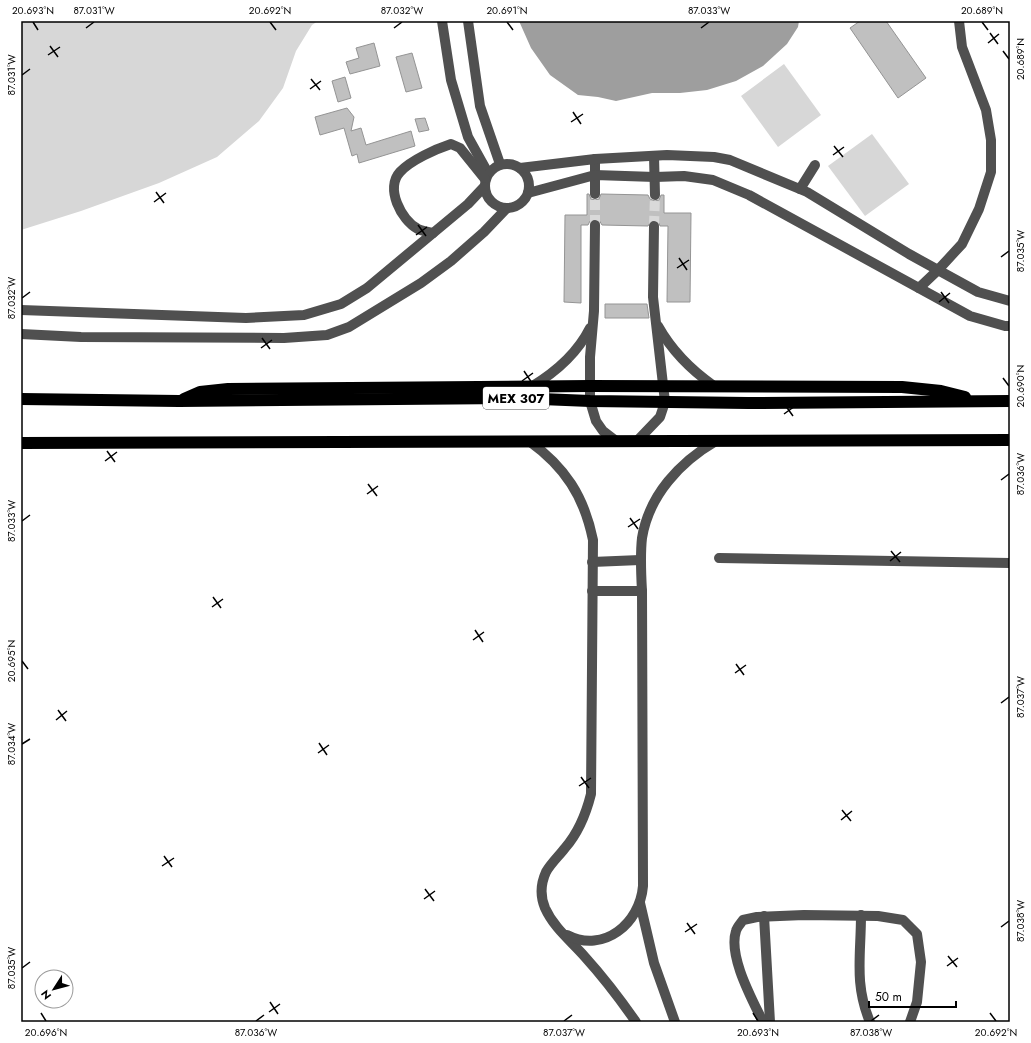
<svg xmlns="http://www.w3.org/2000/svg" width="1031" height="1043" viewBox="0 0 1031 1043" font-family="Jost,sans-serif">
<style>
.green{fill:#d7d7d7}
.water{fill:#9e9e9e}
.building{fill:#c0c0c0;stroke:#949494}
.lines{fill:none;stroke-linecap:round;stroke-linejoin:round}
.minor-tunnel{stroke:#d9d9d9;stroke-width:10;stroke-dasharray:10 5;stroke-linecap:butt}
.minor{stroke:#505050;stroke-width:10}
.highway{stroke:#000;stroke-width:12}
.ticks{fill:none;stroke:#000;stroke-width:1.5}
.labels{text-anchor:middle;stroke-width:3.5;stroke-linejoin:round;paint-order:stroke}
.shield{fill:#fff;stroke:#4c4c4c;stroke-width:1}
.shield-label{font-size:13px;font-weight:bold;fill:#000}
.neatline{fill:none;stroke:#000;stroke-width:1.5}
.ticks-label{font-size:10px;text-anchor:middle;fill:#000}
</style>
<rect width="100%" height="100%" fill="#fff"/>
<g class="green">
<path d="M21,21H318L312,25L296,51L283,88L259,121L217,157L159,183L81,211L21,230Z"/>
<path d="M784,64L821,115L778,147L741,96Z"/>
<path d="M872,134L909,184L865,216L828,166Z"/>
</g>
<path class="water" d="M519,21H799L798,27L787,44L763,66L736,81L707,90L680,93H652L616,101L598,97L578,95L550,75L531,48Z"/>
<g class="building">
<path d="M860,21H886L926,78L898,98L850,28Z"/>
<path d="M374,43L380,66L350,74L346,62L359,58L356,48Z"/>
<path d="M412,53L422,88L406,92L396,57Z"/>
<path d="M345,77L351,98L338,102L332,81Z"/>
<path d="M347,108L354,117L351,131L361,128L366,145L411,131L415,146L359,163L357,154L352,156L344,128L320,135L315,117Z"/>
<path d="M425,118L429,130L419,132L415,119Z"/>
<path d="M587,194H589L591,199L595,200L599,199L601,194L648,195L650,199L655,201L659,200L661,195H664V213H691L690,302H667L668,226H660L659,223L654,220L651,221L648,226L602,225L599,220L595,219L590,221L588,225H581V303L564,302L565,215H587Z"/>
<path d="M605,304H647L649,318H605Z"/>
</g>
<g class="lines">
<g class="minor-tunnel">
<path d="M595,225V194"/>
<path d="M654,226L655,195"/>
</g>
<g class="minor">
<path d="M442,21L451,80L468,137L488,173"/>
<path d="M468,21L480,106L500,164"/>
<path d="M654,156L655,195"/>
<path d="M595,159V194"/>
<circle cx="507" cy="186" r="22"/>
<path d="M520,168L595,159L667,155L714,157L730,160L807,192L909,254L978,292L1010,301"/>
<path d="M800,189L815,165"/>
<path d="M528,193L595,175L655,177L684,176L713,180L749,195L970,316L1005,326H1010"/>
<path d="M595,225L594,311L590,357V401L596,421L603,431L616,441"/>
<path d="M433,233C428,232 422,231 418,229C401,220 385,188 400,172C411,160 436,149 451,144L460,148L485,179"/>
<path d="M919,288L938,270L962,244L979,209L991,172V140L986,110L962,47L959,21"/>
<path d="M21,310L246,318L304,315L341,304L367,288L468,204L484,187"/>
<path d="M658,326C672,351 691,370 714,386"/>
<path d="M21,334L81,337L284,338L327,335L349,327L421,283L451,261L484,232L507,208"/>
<path d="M531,387C556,372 577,354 590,328"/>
<path d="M529,441C565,467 584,496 593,540L591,794C586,814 579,832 565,848C559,856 551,863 546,872C541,883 540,896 545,908C554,928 571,941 585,957C604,978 620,999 636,1022"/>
<path d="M637,441L660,417L665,402L653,297L654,226"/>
<path d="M719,558L1010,563"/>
<path d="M592,562L640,560"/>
<path d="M592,591H642"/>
<path d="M640,903L654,963L675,1022"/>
<path d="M861,915C861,955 854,984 870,1022"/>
<path d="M764,916L770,1022"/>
<path d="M567,935C604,954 640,923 643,886L642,591C641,573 640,556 642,538C649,495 680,462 716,441"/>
<path d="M763,1022C752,999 728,956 736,931C737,927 741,923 743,920L757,917L804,915L878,916L903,920L917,934L921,962L917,1002L910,1022"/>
</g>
<g class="highway">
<path d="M21,399L179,401L517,398L590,401L748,403L1010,401"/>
<path d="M184,399L200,392L228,389L590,386L902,387L941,391L965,397"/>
<path d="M21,443L1010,440"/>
</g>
</g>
<path class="ticks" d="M33,22L38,30M270,22L276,30M507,22L513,30M982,22L988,30M86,28L94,22M394,28L402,22M701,28L709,22M990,33L998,44M988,43L999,34M50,46L58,57M1003,51L1009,59M48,55L60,47M22,75L30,69M311,79L320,90M310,89L321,81M573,112L581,124M571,122L583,114M834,146L843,157M833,155L844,147M156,192L164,203M154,202L166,193M418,225L426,236M416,235L427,227M1001,257L1009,251M679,258L687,270M677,268L689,260M941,292L949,303M22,298L30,292M939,302L950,293M262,338L270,349M261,348L272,340M524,371L532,383M1003,378L1009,386M522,381L533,373M785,405L793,416M784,414L795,406M107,451L115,462M105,461L117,452M1001,480L1009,474M368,484L377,496M367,494L378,486M630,518L638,529M22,521L30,515M628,527L640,519M891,551L900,562M890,561L901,552M213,597L221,608M212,607L223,599M475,630L483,642M473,640L484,632M22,661L28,669M736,664L744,675M735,673L746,665M1001,703L1009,697M58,710L66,721M56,720L67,711M319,743L327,755M22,744L30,739M318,753L329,745M581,777L589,788M579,786L591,778M842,810L851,821M841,820L852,811M164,856L172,867M162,866L174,858M425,889L434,901M424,899L435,891M687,923L695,934M1001,927L1009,921M685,932L697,924M948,956L957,967M947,966L958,958M22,968L30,962M270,1002L278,1014M269,1012L280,1004M41,1013L46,1021M753,1013L758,1021M990,1013L996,1021M256,1021L264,1015M564,1021L572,1015M871,1021L879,1015"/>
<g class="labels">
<rect class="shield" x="483" y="387" width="66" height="22" rx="3"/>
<g class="shield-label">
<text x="516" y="403">MEX 307</text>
</g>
</g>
<rect width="1031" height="1043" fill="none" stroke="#ffffff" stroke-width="44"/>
<g transform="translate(54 989) rotate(234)"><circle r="19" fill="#ffffff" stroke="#999999"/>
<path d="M0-3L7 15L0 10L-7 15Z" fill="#000000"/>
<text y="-6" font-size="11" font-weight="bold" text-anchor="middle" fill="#000000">N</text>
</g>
<path d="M869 1001v6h87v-6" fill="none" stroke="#000000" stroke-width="2"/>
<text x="875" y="1001" font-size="12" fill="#000000" stroke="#ffffff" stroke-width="3" paint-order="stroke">50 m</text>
<rect x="22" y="22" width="987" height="999" class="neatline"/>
<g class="ticks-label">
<text x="33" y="14">20.693°N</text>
<text x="94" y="14">87.031°W</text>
<text x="270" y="14">20.692°N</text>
<text x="402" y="14">87.032°W</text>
<text x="507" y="14">20.691°N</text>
<text x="709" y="14">87.033°W</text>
<text x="982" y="14">20.689°N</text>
<text transform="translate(1020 59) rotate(-90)" y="4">20.689°N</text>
<text transform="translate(11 75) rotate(-90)" y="4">87.031°W</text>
<text transform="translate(1020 251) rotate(-90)" y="4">87.035°W</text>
<text transform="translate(11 298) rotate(-90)" y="4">87.032°W</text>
<text transform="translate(1020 386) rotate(-90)" y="4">20.690°N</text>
<text transform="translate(1020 474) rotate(-90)" y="4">87.036°W</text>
<text transform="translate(11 521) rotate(-90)" y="4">87.033°W</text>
<text transform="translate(11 661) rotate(-90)" y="4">20.695°N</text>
<text transform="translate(1020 697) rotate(-90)" y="4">87.037°W</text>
<text transform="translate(11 744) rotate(-90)" y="4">87.034°W</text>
<text transform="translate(1020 921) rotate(-90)" y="4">87.038°W</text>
<text transform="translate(11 968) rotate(-90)" y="4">87.035°W</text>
<text x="46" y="1036">20.696°N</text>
<text x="256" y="1036">87.036°W</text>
<text x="564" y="1036">87.037°W</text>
<text x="758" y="1036">20.693°N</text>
<text x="871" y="1036">87.038°W</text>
<text x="996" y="1036">20.692°N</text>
</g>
</svg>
